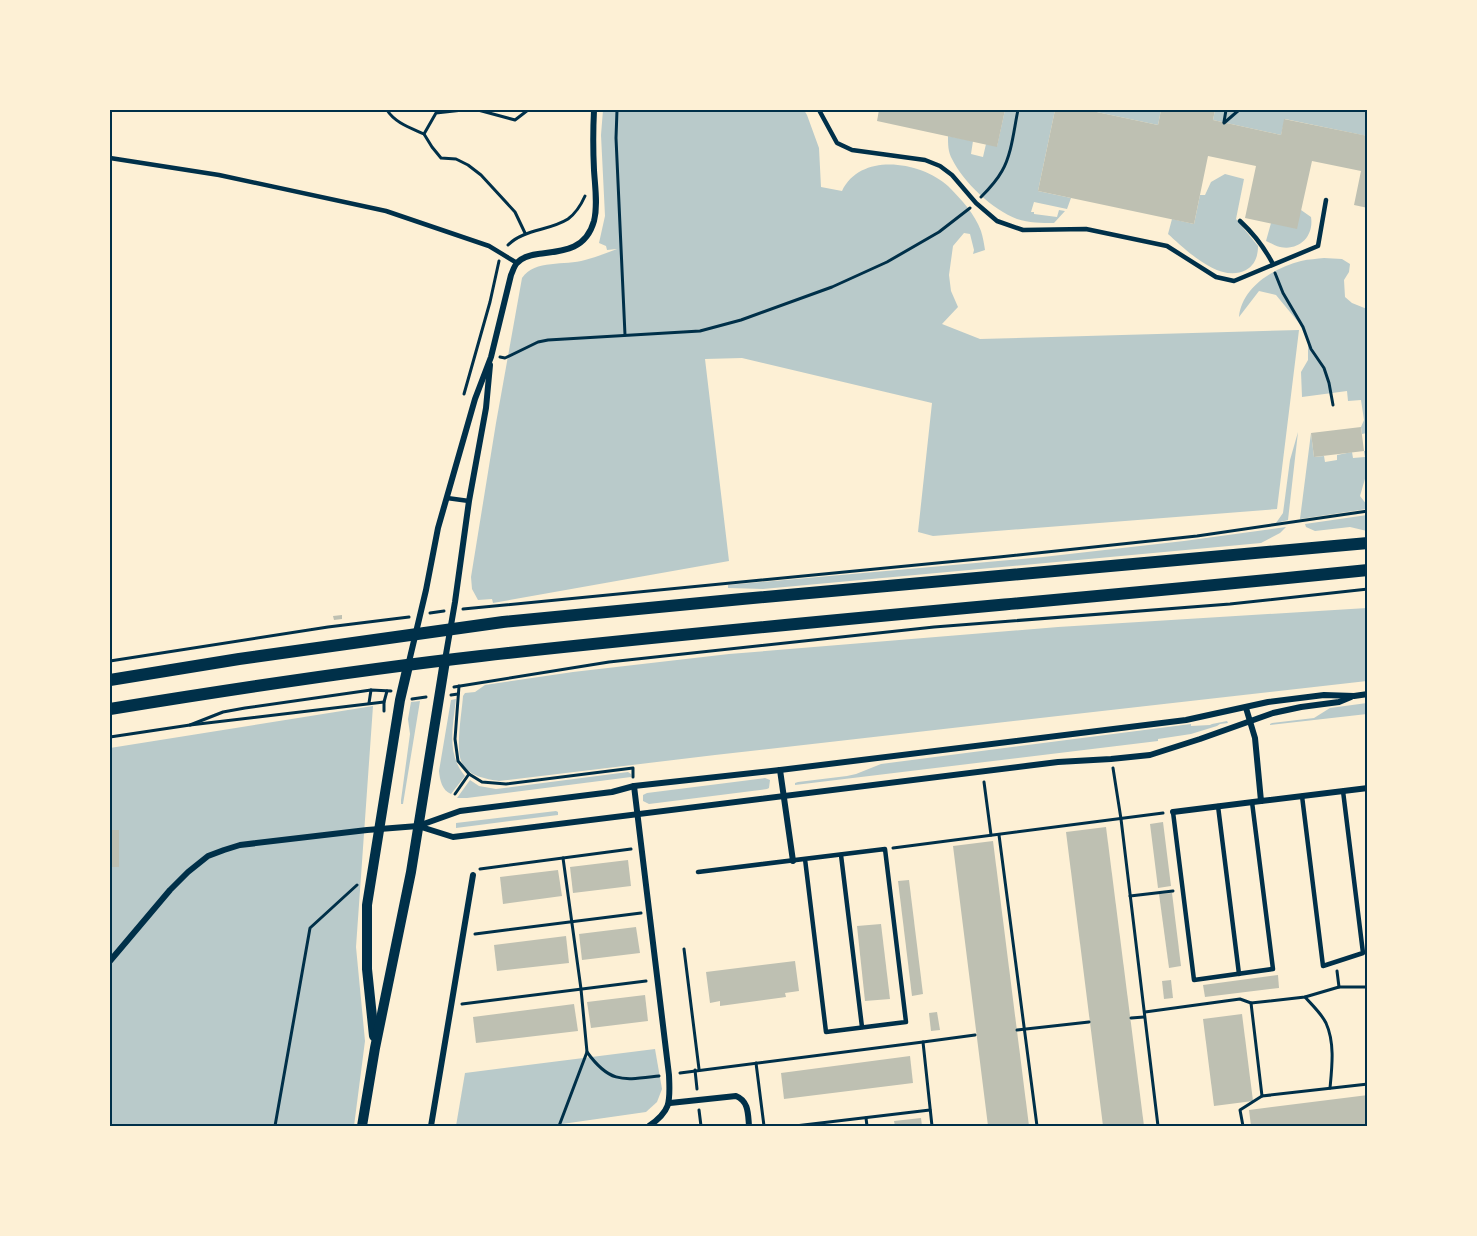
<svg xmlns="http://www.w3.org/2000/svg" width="1477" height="1236" viewBox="0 0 1477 1236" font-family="'Public Sans',sans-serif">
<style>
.green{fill:#b9caca}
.building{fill:#bec0b2}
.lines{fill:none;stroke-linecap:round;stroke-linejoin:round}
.path{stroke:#003049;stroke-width:3}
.service{stroke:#003049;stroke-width:4.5}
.minor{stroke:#003049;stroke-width:6}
.tertiary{stroke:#003049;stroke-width:10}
.secondary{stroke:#003049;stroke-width:12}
.neatline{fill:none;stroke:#003049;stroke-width:2}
</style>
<rect width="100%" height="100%" fill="#fdf0d5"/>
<g class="green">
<path d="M603,110H804L807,115L819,148L821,187L842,191C861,151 922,162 948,186C961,199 975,214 981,231C983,237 984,244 985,250L973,254L974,250L970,234L964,233L953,246L949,275L951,291L958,307L942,324L980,339L1299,330L1277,509L933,536L918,532L932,403L742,358L705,359L729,561L493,603L492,599L478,600L472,589L471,577L496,423L522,278C535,259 565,266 585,260C596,257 607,253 617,249L607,250L606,246L599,243L605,216L601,135Z"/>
<path d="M1005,110H1055L1038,191L1071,198L1067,209L1034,202L1031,212H1034V214L1057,217L1059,210L1065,211L1054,223C1041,223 1029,223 1017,219C993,210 963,182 952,159C948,152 948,144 948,136L973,141L971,154L983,157L986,144L997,146Z"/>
<path d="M1092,110H1161L1158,125L1092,111Z"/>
<path d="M1215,110H1367V136L1285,119L1281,135L1213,120Z"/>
<path d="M1225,174L1244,179L1236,219L1258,246C1258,256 1255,265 1246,270C1220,284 1186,250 1168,234L1172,219L1194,224L1200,195H1205L1211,182Z"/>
<path d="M1301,210L1311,217C1314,236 1300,251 1280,247C1275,246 1271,243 1266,241L1271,223Z"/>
<path d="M1324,258L1342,259L1350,264L1349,272L1344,280L1345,297L1352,303L1367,309V433L1362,434L1361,427L1364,420L1361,400L1348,401L1347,391L1302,397L1301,372L1308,360V341L1299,323L1276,295L1259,291L1239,317C1242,287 1274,268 1301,261C1309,259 1317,259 1324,258Z"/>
<path d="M1298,432L1288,520L1276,523L1283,513L1290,460Z"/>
<path d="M1311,433L1314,457L1324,456L1325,462L1337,460V455L1352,452L1353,458L1365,457L1364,451H1367V472L1360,496L1367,505V509L1300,519Z"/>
<path d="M1367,515V531L1350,527L1315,531L1306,527L1305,524Z"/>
<path d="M1286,527L1280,533L1261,543L763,589L728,588V585L1043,557L1184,541Z"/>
<path d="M1367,608V681L715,755L499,781C486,779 468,776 462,763C455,749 462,712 463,696L465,693L475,692L485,685L573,672L729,654L1058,627Z"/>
<path d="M456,699C453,726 446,754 465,776L451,794C442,790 440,781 439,771L451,700Z"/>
<path d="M420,701L403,804H401V800L410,734L408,719L411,702Z"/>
<path d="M1367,703V714L1270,725V724L1272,723L1314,718L1330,708Z"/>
<path d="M373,706L356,947L365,1041L354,1126H110V748Z"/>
<path d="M1227,721L1228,723L1220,724L1217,726L1191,734L1158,739V741L795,785V783L798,782L847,776L856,774L881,764L1191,724V726L1210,725L1212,724Z"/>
<path d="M628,772L631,774V777L467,798H457L470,780L479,786L496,789Z"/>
<path d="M765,778L770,780L769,788L767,789L649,804L643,801V795L647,793Z"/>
<path d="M556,811L558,812V815L456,828V823Z"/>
<path d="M655,1049L662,1089L657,1102L646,1112L548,1126H456L465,1073Z"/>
</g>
<g class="building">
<path d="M879,110H1005L997,147L877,121Z"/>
<path d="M1055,110H1092V111L1158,125L1161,110H1215L1213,120L1281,135L1284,119L1368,136V208L1354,205L1361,171L1312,161L1297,229L1245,218L1256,166L1208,156L1194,224L1038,191Z"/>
<path d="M1361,427L1364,451L1314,457L1311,433Z"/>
<path d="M342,615V619L334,620L333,616Z"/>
<path d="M1163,822L1171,886L1158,888L1150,824Z"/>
<path d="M1106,827L1144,1126H1103L1066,832Z"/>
<rect x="110" y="830" width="9" height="37"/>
<path d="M993,841L1029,1126H988L953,846Z"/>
<path d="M628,860L631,886L573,893L570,867Z"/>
<path d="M558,870L562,896L503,904L500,877Z"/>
<path d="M909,880L923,994L912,996L898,881Z"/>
<path d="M1172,893L1181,966L1169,968L1159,894Z"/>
<path d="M881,924L890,999L865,1001L857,926Z"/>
<path d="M636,927L640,953L582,960L579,934Z"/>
<path d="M566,936L569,963L497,971L494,945Z"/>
<path d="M795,961L799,991L785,993L786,997L720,1006V1001L710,1003L706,972Z"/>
<path d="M1278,975L1279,988L1205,997L1203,985Z"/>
<path d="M1171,980L1173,998L1164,999L1162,981Z"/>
<path d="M645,995L648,1021L591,1028L587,1002Z"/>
<path d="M574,1004L578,1031L476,1043L473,1017Z"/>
<path d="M937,1012L940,1030L931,1031L929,1013Z"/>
<path d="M1242,1014L1253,1101L1214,1106L1203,1019Z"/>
<path d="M910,1056L913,1083L784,1099L781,1073Z"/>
<path d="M1368,1095V1126H1251L1249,1110Z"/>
<path d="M921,1118L922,1126H895L894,1121Z"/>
</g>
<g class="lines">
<g class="path">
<path d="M387,110C395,123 411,128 424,134"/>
<path d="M463,110L436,113L424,134L432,147L441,158L456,159L468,165L481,175L515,212L525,233"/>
<path d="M478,110L515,120L528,110"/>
<path d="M617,110L616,138L625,335"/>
<path d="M1341,110H1368"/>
<path d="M1224,122L1226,110"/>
<path d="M1224,123L1239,110"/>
<path d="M981,197C989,189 997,180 1002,171C1012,154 1014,128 1018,110"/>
<path d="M508,245C524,229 549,231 568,219C576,213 581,205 585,196"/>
<path d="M1275,273L1283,293L1303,327L1311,349L1324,368L1329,383L1333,405"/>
<path d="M500,357L505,358L538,342L548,340L700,331L741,320L832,287L887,262L939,232L970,208"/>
<path d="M464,394L490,302L499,261"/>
<path d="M463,609L999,557L1197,536L1368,511"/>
<path d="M430,613L444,611"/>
<path d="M110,661L328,627L409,617"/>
<path d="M459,686L455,739L458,761L469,774L482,782L506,784L633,768V777"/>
<path d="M454,687L609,662L934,627L1230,604L1368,589"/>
<path d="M451,695L458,694"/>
<path d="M412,699L426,697"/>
<path d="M369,703L371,690"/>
<path d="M384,711V702L387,691"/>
<path d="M190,725L223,712L245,708L371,690L391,691"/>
<path d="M110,737L190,725L384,702"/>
<path d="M1113,768L1121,819L1158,1126"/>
<path d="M984,782L991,835"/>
<path d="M455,794L469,774"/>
<path d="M999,835L1037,1126"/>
<path d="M893,848L1163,813"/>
<path d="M480,869L631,849"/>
<path d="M1130,896L1173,891"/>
<path d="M475,934L641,913"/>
<path d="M684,949L699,1069"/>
<path d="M1337,971L1339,987"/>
<path d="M1305,997C1312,1005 1321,1013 1326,1023C1335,1043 1332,1067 1330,1088"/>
<path d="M1251,1003L1262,1096L1368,1084"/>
<path d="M462,1004L646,981"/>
<path d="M1145,1012L1240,999L1251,1003L1305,997L1339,987H1368"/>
<path d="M1131,1018L1144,1017"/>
<path d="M1017,1030L1089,1022"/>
<path d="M923,1042L975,1035"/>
<path d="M587,1052C610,1084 623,1080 659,1076"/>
<path d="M756,1063L764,1126"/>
<path d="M695,1070L697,1089"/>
<path d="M680,1073L923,1042L932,1126"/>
<path d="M699,1110L701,1126"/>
<path d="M866,1118L867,1126"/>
<path d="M275,1126L310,928L357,885"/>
<path d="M559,1126L587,1052L581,989L563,858"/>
<path d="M795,1126L930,1110"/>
<path d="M1243,1126L1240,1110L1262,1096"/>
</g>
<g class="service">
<path d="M819,110L837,143L852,150L925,160L940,166L952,175L976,203L997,221L1023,230L1086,229L1167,246L1216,277L1234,281L1318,246L1326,200"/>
<path d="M110,158L219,175L386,211L489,246L517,263"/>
<path d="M1240,221C1254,234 1264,247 1273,264"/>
<path d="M447,498L469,501"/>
<path d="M1302,796L1323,966L1363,953L1343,791"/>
<path d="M1218,806L1239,974"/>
<path d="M1173,812L1194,980L1273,969L1252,802"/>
<path d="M841,855L862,1027"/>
<path d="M698,872L885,849L906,1022L826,1032L805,859"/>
</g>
<g class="minor">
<path d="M445,660L455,602L469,501L486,408L490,365"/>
<path d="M408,666L426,590L438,528L475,399L491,357L511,275C513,271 514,266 517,263C522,257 531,255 538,254C563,251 586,250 594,221C598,205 595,187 594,170C593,150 593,130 594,110"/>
<path d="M1246,708L1255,738L1261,801L1368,788"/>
<path d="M780,770L793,861"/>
<path d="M634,786L669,1075C670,1101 672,1110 649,1126"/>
<path d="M1173,812L1261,801"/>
<path d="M418,826L453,837L1058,762L1111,759L1150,755L1200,739L1273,713L1301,707L1339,702L1351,697"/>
<path d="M110,961L170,890L188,872L208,856L224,850L240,845L367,830L418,826L460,811L612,792L634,786L780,770L1186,720L1268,702L1324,695L1354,696L1368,694"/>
<path d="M670,1103L736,1096C749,1101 748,1115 749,1126"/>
<path d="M431,1126L473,875"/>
</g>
<g class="tertiary">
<path d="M374,1036L367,969V905L400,700L408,666"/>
<path d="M362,1126L375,1048L411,872L445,661"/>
</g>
<g class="secondary">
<path d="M110,680L239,659L503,622L742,599L1368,543"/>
<path d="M110,709C233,689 357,670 481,656C776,623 1072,600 1368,570"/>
</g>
</g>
<rect width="1477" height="1236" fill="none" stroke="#fdf0d5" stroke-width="222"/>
<rect x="111" y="111" width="1255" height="1014" class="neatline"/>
</svg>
